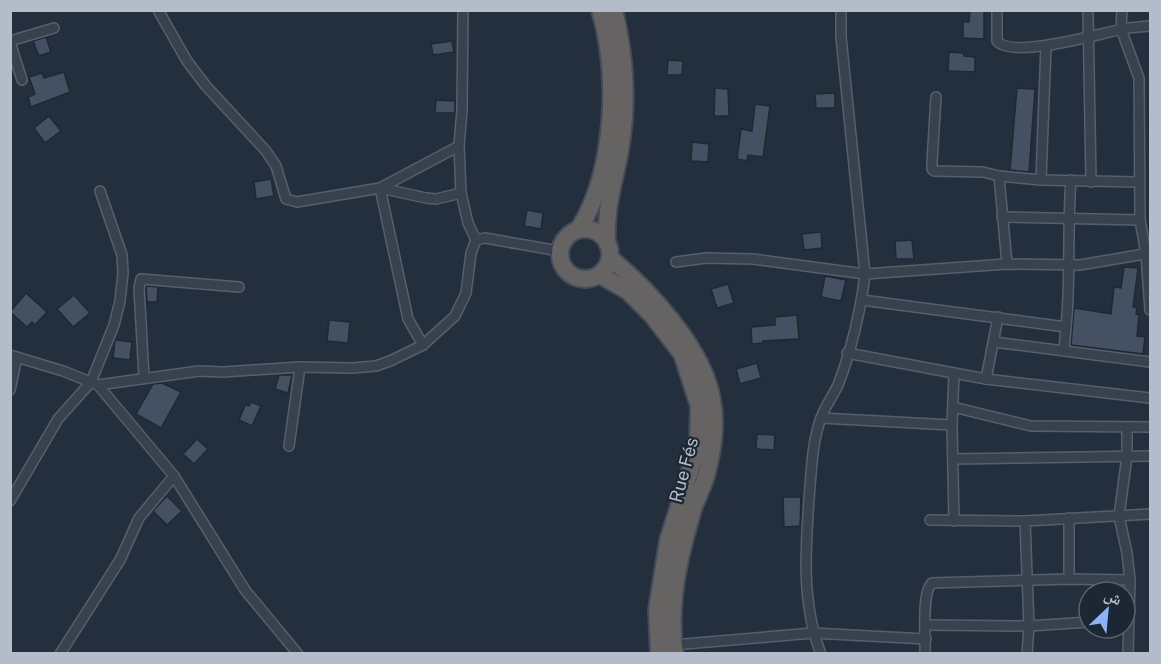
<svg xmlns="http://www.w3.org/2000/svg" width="1161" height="664" viewBox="0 0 1161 664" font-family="'Public Sans','Noto Naskh Arabic',sans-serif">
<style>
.building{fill:#455162;stroke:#1f2835;stroke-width:1.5}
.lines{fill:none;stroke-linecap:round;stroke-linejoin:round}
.minor-casing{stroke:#565f6c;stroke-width:12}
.trunk-casing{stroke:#434c59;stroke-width:20}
.minor{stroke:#38414e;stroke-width:9}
.trunk{stroke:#656462;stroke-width:16}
.labels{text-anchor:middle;stroke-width:4.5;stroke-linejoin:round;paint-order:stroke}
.street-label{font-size:18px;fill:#b4bcc9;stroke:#1d2633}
</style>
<rect width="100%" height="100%" fill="#242f3e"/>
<g class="building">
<path d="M970,10H984V39L963,38V22H969Z"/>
<path d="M46,37L51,52L39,56L33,41Z"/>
<path d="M452,41L454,52L433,55L431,44Z"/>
<path d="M949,52L964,53V56L975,57V72L948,71Z"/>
<path d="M668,60L683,61L682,75H667Z"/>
<path d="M64,72L70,92L31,107L28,97L35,94L29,77L42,73L44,78Z"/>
<path d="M715,88L728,89L729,116H714Z"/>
<path d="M1017,88L1035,89L1029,172L1010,170Z"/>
<path d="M835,93V108H816L815,94Z"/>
<path d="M436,100L455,101V113H435Z"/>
<path d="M755,104L770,106L763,157L748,155L747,161L737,159L741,129L752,131Z"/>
<path d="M49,116L61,131L45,143L34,128Z"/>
<path d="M692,142L709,144L708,162L691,161Z"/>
<path d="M271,179L274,196L256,199L254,182Z"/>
<path d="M527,210L543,213L541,229L524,226Z"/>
<path d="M821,232L822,248L804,250L802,234Z"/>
<path d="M912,240L914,259H896L895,241Z"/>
<path d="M1124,267L1138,268L1133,307L1137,308L1136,314L1139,315L1137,336L1145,337L1143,354L1071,345L1074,308L1111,314L1114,287L1121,288Z"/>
<path d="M825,276L846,280L841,301L821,297Z"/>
<path d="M728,284L734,303L717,308L711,289Z"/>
<path d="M146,286L158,287L157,302H147Z"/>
<path d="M26,293L47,312L35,325L32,322L27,327L10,312Z"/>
<path d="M74,295L90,313L73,327L57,309Z"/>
<path d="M797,315L799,339L763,341V343L752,344L751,327L775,325V317Z"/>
<path d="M329,320L350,322L348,343L327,341Z"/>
<path d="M115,340L132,342L130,360L113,358Z"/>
<path d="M757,363L761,378L740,384L736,369Z"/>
<path d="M279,375H292L288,393L275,389Z"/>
<path d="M162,383L181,392L161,428L136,414L153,384Z"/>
<path d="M251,402L261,406L252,426L239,420L245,405L249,406Z"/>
<path d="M757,434L775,435L774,450L756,449Z"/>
<path d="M197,439L208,449L194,464L183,454Z"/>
<path d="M167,496L182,511L167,525L153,511Z"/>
<path d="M783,497H801L800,526L784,527Z"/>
</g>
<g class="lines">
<g class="minor-casing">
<g id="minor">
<path d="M158,10L187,61L206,86L266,151L276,166L286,199L297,202L380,188L426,198L436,199L461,193"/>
<path d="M463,10L462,110L459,146L461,193L468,223L476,240"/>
<path d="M997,10V41C1012,59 1096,35 1118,30C1128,27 1140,27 1150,26"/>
<path d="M1088,10L1091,182"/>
<path d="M1122,10L1121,29L1139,78L1140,220L1146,254L1150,310"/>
<path d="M10,41L54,28"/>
<path d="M10,42L22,80"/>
<path d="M936,97L932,162V169L934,171L983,172L999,176L1041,180L1138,182"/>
<path d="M999,176L1007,264"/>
<path d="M1041,180L1046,46"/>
<path d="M1002,217L1140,220"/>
<path d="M676,262L706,258L753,259L865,274L1007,264L1080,265L1150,253"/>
<path d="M862,300L1066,327C1071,278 1067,229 1071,180"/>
<path d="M994,342L1150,362"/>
<path d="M423,345L408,319L380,188L459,146"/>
<path d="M1064,350L1066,327"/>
<path d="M847,353L986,379L1150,398"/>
<path d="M10,355L63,371L98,385L174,476L245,590L298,654"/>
<path d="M144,377L139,288L141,279L239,287"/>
<path d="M986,379L998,317"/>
<path d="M98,385L199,371L223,372L300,367L352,368L376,366L390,361L423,345L455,316L466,293L471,253L476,240L485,238L559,251"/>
<path d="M10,390L17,357"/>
<path d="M953,407L1031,426L1150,427"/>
<path d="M821,418L952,425L954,373"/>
<path d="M952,425L954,521"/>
<path d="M1127,428V456L1119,516L1127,553L1130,580L1128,654"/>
<path d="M289,446L300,367"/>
<path d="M953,459L1150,456"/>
<path d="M10,501L58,419L91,382L114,325L120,301L123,273L122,255L100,191"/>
<path d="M1069,518V579"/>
<path d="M930,520L1025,521L1150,514"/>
<path d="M1025,521L1029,626L1027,654"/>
<path d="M926,625L1029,626L1089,622"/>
<path d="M673,645L813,633L926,639"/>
<path d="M60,654L120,560L139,518L174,476"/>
<path d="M821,654C800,600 806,542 810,486C812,463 813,439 821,418C825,406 833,396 838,385C851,352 861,309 865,274L841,37V10"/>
<path d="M925,654C926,638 921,593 932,583L1069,579L1130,580"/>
</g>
</g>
<g class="trunk-casing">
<g id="trunk">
<circle cx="585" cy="254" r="25"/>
<path d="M579,229C615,171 619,75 600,10"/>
<path d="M607,242C605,207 614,184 620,150C628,104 625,55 614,10"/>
<path d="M610,258C648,289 704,349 712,400C717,425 713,451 706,476C703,486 698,496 694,506C680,553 667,604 675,654"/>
<path d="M600,275L628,291L652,315L682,354L699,406L698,445L668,541L657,610L659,654"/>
</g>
</g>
<use href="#minor" class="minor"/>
<use href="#trunk" class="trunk"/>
</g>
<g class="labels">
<g class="street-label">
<text transform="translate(684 470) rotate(-75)" y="6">Rue Fés</text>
</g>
</g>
<rect width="1161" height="664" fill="none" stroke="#b4bcc9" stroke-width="24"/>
<g transform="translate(1107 610) rotate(26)"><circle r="28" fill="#1d2633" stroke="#59626f" stroke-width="1.5"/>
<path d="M0-4.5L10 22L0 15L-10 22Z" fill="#8ab4f8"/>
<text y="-9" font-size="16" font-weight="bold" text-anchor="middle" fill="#b4bcc9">ش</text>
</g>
</svg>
